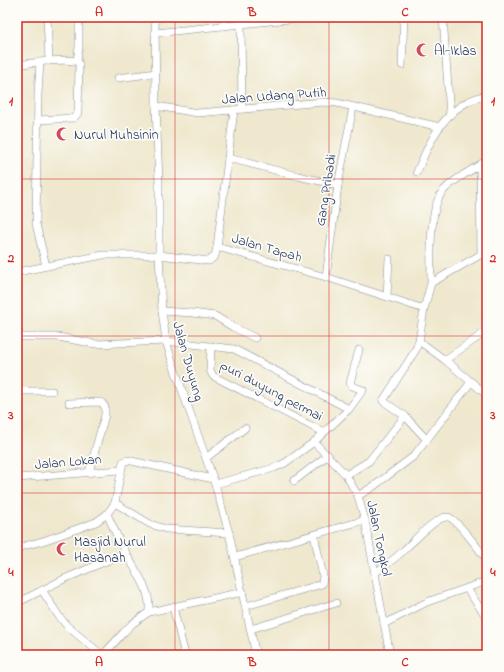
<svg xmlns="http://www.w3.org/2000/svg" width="504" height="672" viewBox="0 0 504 672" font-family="'Indie Flower',sans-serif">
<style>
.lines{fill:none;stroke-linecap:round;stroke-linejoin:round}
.minor-casing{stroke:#858c96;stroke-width:8}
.minor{stroke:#fff;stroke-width:7}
.grid{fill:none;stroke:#d62828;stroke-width:1;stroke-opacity:0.55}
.labels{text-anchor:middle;stroke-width:3.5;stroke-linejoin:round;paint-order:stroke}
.poi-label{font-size:14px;fill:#1b2f5e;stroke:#fdfcf7;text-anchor:start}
.street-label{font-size:14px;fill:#1b2f5e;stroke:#fdfcf7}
.neatline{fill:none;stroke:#d62828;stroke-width:1.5}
.grid-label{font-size:13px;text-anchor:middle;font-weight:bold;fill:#d62828}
</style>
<rect width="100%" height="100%" fill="#fdfcf7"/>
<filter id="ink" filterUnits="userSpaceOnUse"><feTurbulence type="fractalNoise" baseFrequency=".025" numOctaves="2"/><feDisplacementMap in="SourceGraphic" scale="8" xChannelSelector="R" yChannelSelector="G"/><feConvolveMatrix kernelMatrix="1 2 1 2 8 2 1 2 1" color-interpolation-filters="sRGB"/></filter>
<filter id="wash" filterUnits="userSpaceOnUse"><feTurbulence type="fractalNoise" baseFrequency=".012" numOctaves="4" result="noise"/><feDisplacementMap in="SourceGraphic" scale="16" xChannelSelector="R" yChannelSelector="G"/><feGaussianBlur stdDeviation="0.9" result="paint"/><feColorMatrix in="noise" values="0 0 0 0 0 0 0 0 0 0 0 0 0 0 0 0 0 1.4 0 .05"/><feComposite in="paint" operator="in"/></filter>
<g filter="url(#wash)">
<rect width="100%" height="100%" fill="#efe8ce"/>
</g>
<g filter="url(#ink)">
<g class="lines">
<g class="minor-casing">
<g id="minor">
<path d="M47,17L49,61"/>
<path d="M155,17L156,106L159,183V255L162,311L166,341L173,364L215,484L229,533L256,655"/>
<path d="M224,17V26"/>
<path d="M443,17L450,115"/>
<path d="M241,25L242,109"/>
<path d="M155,33L309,17"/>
<path d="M77,61L79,47V17"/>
<path d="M40,62L38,94L36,224L46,266"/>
<path d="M17,65C37,62 57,59 77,61L79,64L78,113L74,118L38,120"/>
<path d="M402,65L404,17"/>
<path d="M118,78L156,73"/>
<path d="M156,106L198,113L323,102L337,103L440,127"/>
<path d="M228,158L298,176L338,185"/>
<path d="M480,165L481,254"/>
<path d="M417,172C427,148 439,118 464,104C471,99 479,97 487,95"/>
<path d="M217,247L234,110"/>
<path d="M17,272L103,255H159L209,261L215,256L217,247L326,277L424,309L431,283L487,251"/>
<path d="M326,277L338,185L353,107"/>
<path d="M431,283C431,261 428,206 444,190C456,177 473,170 487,160"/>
<path d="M387,296L389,259"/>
<path d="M424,309L419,341L415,351L383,401L405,416L427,440"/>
<path d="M162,311L192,313L215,316L233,327L255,338"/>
<path d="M17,336L24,337H58L96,344L166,341L234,349L349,409"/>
<path d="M419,341L445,360L487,395"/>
<path d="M211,346L210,370L213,376L323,432"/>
<path d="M445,360L487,331"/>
<path d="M17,391H52"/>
<path d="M69,403L100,402L102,403L105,407V415L89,472"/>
<path d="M314,442L346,475L358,496L365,520L390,655"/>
<path d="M206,458L245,428"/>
<path d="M346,475L369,461L405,416"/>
<path d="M17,478L121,470"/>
<path d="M294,481L328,455"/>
<path d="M215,484L274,468L285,463L314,442L349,409L363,390L352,386L350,383L359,350"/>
<path d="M358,496L374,486L414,456L471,382"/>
<path d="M115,503L123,462L127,460L213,479"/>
<path d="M107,514C113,527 119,541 126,553C136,573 151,588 149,612"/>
<path d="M17,548L46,540L96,522L107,514L115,503L150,524L166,529L229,533"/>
<path d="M235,557L365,520"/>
<path d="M375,573C384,566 395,559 404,550C412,543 437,515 448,517C456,518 481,552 487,560"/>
<path d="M467,589L487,618"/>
<path d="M42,590L58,615L67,626L102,655"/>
<path d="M17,603L62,580L125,553"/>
<path d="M246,606L322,584L323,576L314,535"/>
<path d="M173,607L185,655"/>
<path d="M384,624L427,602L487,581"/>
<path d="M251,629L336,603"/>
<path d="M442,654V655"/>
<path d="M103,655L124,632L132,624L149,612L243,592"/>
</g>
</g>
<use href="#minor" class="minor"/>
</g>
</g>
<path class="grid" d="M175,17V655M329,17V655M17,179H487M17,336H487M17,493H487"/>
<defs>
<g id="mosque-bare" transform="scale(1.08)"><path d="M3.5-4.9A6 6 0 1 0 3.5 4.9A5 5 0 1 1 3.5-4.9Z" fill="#d1495b" stroke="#fdfcf7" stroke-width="2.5" paint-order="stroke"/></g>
</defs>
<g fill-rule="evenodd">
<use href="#mosque-bare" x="423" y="50"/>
<use href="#mosque-bare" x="63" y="134"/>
<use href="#mosque-bare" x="63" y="549"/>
</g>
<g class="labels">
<g class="poi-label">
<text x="434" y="55">Al-Iklas</text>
<text x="74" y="139">Nurul Muhsinin</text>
<text x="74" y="546">Masjid Nurul<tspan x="74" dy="16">Hasanah</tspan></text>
</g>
<g class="street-label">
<text transform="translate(274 95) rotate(-4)" y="5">Jalan Udang Putih</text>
<text transform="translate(325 190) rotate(-81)" y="5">Gang Pribadi</text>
<text transform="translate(267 247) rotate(16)" y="5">Jalan Tapah</text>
<text transform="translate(189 361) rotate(74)" y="5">Jalan Duyung</text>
<text transform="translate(272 390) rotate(28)" y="5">puri duyung permai</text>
<text transform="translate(68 461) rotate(-5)" y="5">Jalan Lokan</text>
<text transform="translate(380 538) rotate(78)" y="5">Jalan Tongkol</text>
</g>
</g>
<rect width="504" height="672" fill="none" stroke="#fdfcf7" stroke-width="44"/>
<rect x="22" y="22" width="460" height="628" class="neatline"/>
<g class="grid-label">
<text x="99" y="16">A</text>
<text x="252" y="16">B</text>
<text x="405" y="16">C</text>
<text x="11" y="105">1</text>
<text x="493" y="105">1</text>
<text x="11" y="262">2</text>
<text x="493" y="262">2</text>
<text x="11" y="419">3</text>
<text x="493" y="419">3</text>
<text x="11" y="576">4</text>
<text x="493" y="576">4</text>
<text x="99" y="666">A</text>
<text x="252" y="666">B</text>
<text x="405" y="666">C</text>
</g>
</svg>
